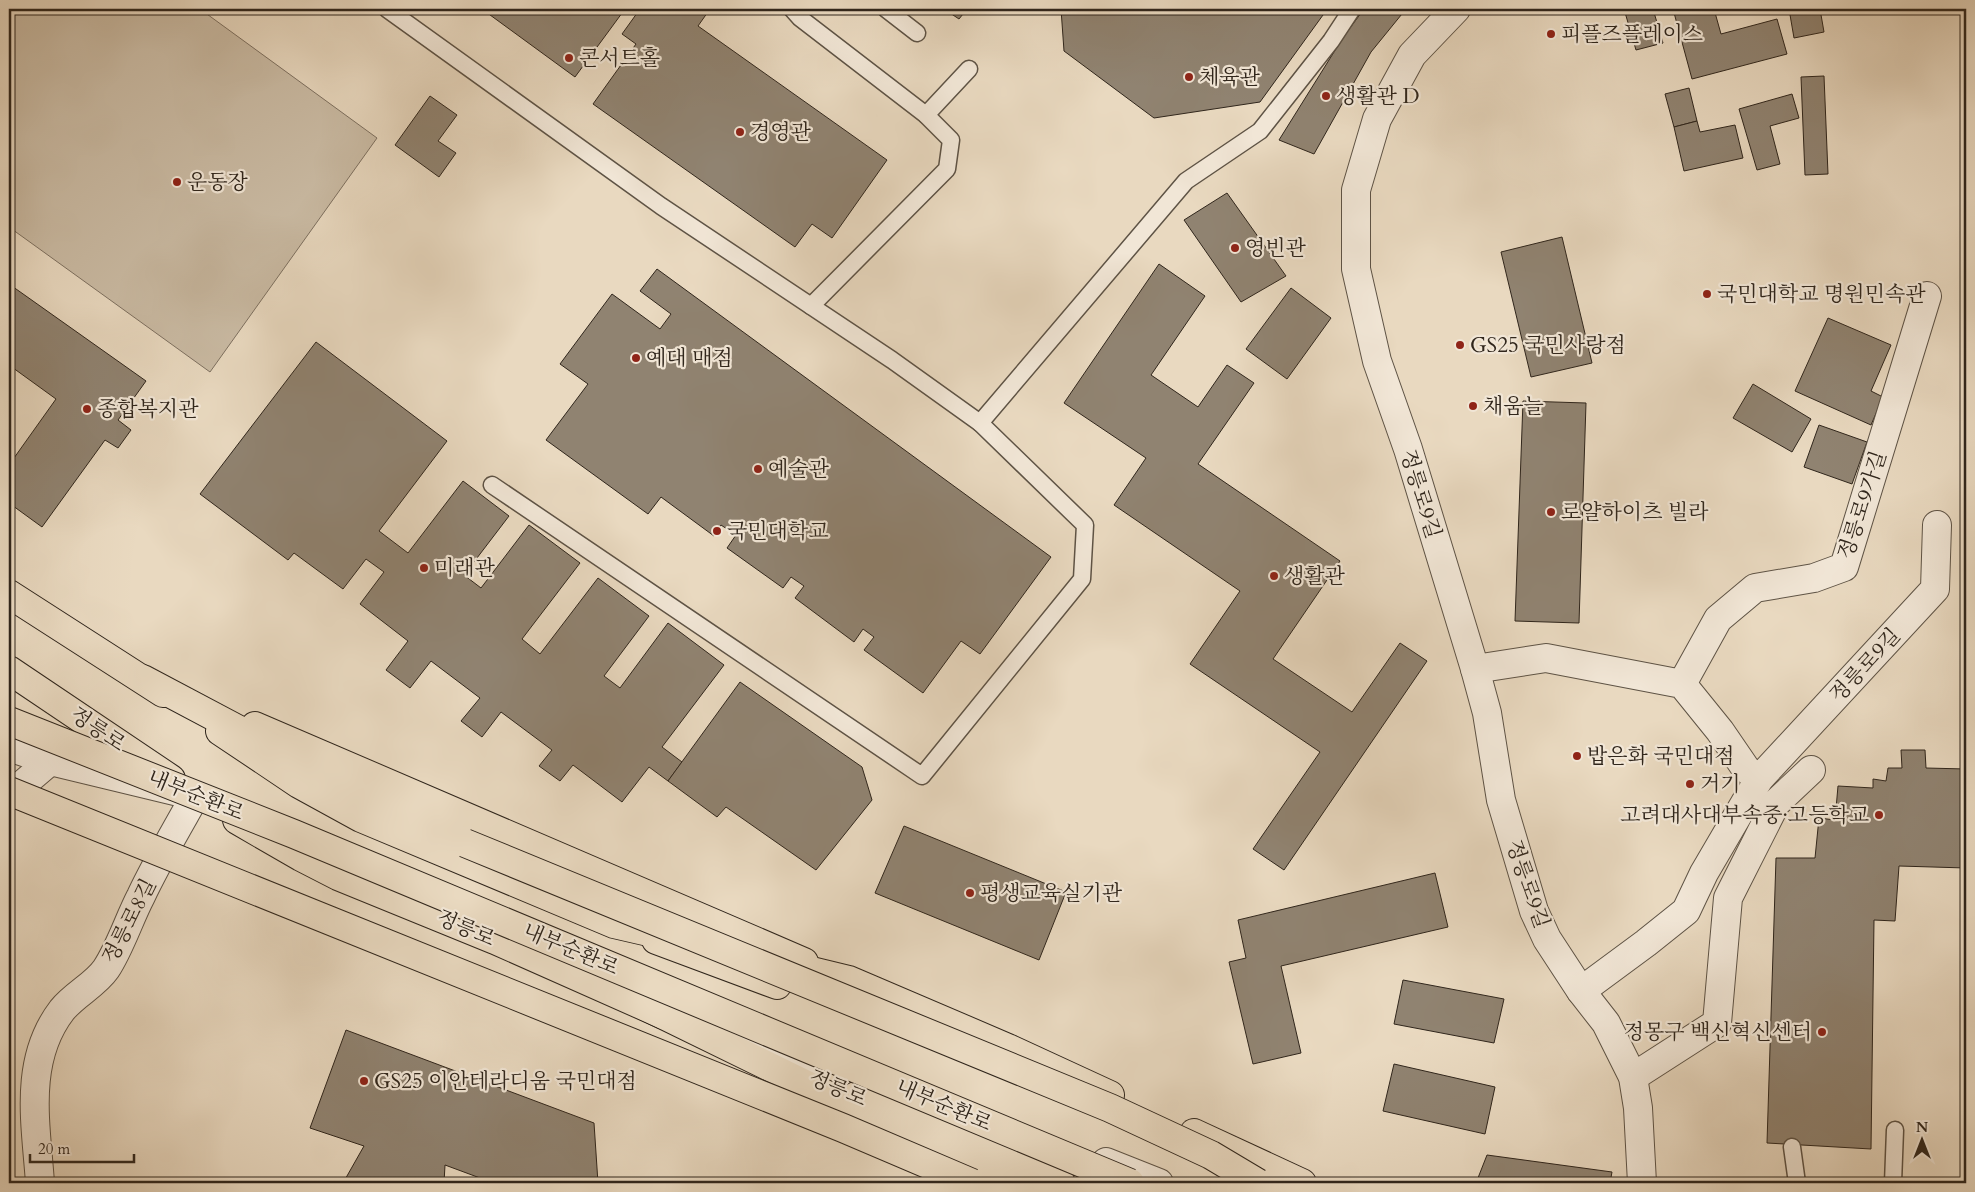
<svg xmlns="http://www.w3.org/2000/svg" width="1975" height="1192" viewBox="0 0 1975 1192" font-family="Cardo,'Noto Serif KR',serif">
<style>
.green{fill:#cabba4;stroke:#7d7060}
.building{fill:#908371;stroke:#30261c}
.lines{fill:none;stroke-linecap:round;stroke-linejoin:round}
.service-casing{stroke:#5e5345;stroke-width:19}
.minor-casing{stroke:#5e5345;stroke-width:30}
.tertiary-casing{stroke:#5e5345;stroke-width:30}
.primary-casing{stroke:#30261c;stroke-width:30}
.trunk-casing{stroke:#30261c;stroke-width:30}
.service{stroke:#f1e6d6;stroke-width:16}
.minor{stroke:#f1e6d6;stroke-width:28}
.tertiary{stroke:#f1e6d6;stroke-width:28}
.primary{stroke:#e9d9c0;stroke-width:28}
.trunk{stroke:#e9d9c0;stroke-width:28}
.trunk-bridge-casing{stroke:#30261c;stroke-width:30;stroke-linecap:butt}
.trunk-bridge{stroke:#e9d9c0;stroke-width:28}
.poi-dot{fill:#8f2418;stroke:#f1e6d6;stroke-width:2}
.labels{text-anchor:middle;stroke-width:4.5;stroke-linejoin:round;paint-order:stroke}
.poi-label{font-size:21px;fill:#30261c;stroke:#f1e6d6;text-anchor:start}
.street-label{font-size:21px;fill:#30261c;stroke:#f1e6d6}
</style>
<rect width="100%" height="100%" fill="#e9d9c0"/>
<filter id="stains"><feTurbulence type="fractalNoise" baseFrequency=".004" numOctaves="4"/><feColorMatrix values="0 0 0 0 .2 0 0 0 0 .09 0 0 0 0 .02 0 0 0 .5 -.17"/></filter>
<radialGradient id="worn" r=".72"><stop offset=".6" stop-color="#630" stop-opacity="0"/><stop offset="1" stop-color="#630" stop-opacity=".3"/></radialGradient>
<path class="green" d="M9,9H200L377,138L210,372L9,227Z"/>
<g class="building">
<path d="M488,9H625L575,77L486,12Z"/>
<path d="M640,9H651L656,12L658,9H710L698,26L887,160L832,238L812,224L795,247L593,104L636,44L622,34Z"/>
<path d="M944,9H967L959,19Z"/>
<path d="M1061,9H1322L1323,15L1260,102L1154,118L1064,51Z"/>
<path d="M1364,9H1406L1371,52L1314,154L1279,140L1344,36Z"/>
<path d="M1624,9H1653L1663,43L1636,50Z"/>
<path d="M1673,9H1714L1721,34L1777,19L1787,54L1692,79Z"/>
<path d="M1789,9H1820L1824,32L1794,38Z"/>
<path d="M1824,76L1828,174L1805,175L1801,77Z"/>
<path d="M1689,88L1697,121L1674,127L1665,94Z"/>
<path d="M1792,94L1799,118L1770,126L1780,164L1757,170L1739,109Z"/>
<path d="M430,96L457,115L438,141L456,153L439,177L395,145Z"/>
<path d="M1697,121L1700,132L1735,125L1743,158L1684,171L1674,127Z"/>
<path d="M1227,193L1286,276L1241,302L1184,220Z"/>
<path d="M1562,237L1592,363L1531,377L1501,252Z"/>
<path d="M1159,264L1205,296L1151,375L1198,407L1227,365L1254,383L1198,464L1340,561L1273,659L1352,712L1400,643L1427,661L1284,870L1253,849L1320,752L1190,664L1240,591L1114,505L1146,458L1064,403Z"/>
<path d="M657,269L1051,557L980,654L961,641L923,693L864,650L874,637L863,629L854,642L795,598L804,586L791,577L783,588L727,548L736,535L721,525L714,536L661,497L648,514L546,440L588,384L560,364L612,294L660,329L671,314L640,291Z"/>
<path d="M9,284L146,381L118,420L131,430L118,448L105,440L42,527L9,503V465L56,399L9,365Z"/>
<path d="M1291,288L1331,318L1287,379L1246,349Z"/>
<path d="M1828,318L1891,345L1871,391L1883,397L1871,425L1795,391Z"/>
<path d="M316,342L447,441L379,531L408,553L463,481L509,516L464,575L481,588L529,525L580,563L522,639L540,654L598,578L649,616L604,676L620,688L668,623L724,665L662,747L682,762L668,781L649,767L622,802L573,765L560,781L539,766L552,750L501,712L482,737L461,721L480,698L431,661L410,688L386,670L408,641L360,604L384,572L366,559L343,589L294,553L288,560L200,494Z"/>
<path d="M1753,384L1811,419L1792,452L1733,418Z"/>
<path d="M1523,401L1586,403L1579,623L1515,621Z"/>
<path d="M1819,425L1867,442L1852,484L1804,467Z"/>
<path d="M740,682L862,767L872,800L816,870L726,807L717,817L668,781Z"/>
<path d="M1901,750H1925L1926,768L1966,769V868L1899,866L1895,921L1874,920L1871,1149L1767,1143L1776,858H1815L1819,818L1835,820L1838,786L1873,788V779L1886,781L1888,768H1902Z"/>
<path d="M904,826L1066,892L1039,960L875,893Z"/>
<path d="M1435,873L1448,927L1281,966L1301,1053L1253,1064L1229,962L1246,958L1238,920Z"/>
<path d="M1403,980L1504,999L1494,1043L1394,1024Z"/>
<path d="M346,1030L594,1123L598,1183H481L480,1178L445,1165L444,1183H343L364,1146L310,1128Z"/>
<path d="M1394,1064L1495,1087L1485,1134L1383,1111Z"/>
<path d="M1963,1096H1966V1183H1962Z"/>
<path d="M1487,1155L1612,1172L1610,1183H1476Z"/>
</g>
<g class="lines">
<g class="service-casing">
<g id="service">
<path d="M387,9L661,206L892,360L980,423"/>
<path d="M792,9L800,18L926,115L951,140L947,169L811,306"/>
<path d="M886,9L917,33"/>
<path d="M926,115L969,69"/>
<path d="M492,485L922,776L1082,579L1085,525L980,423L1186,181L1260,131L1331,41L1352,9"/>
<path d="M1792,1147L1797,1183"/>
<path d="M1893,1183L1895,1130"/>
</g>
</g>
<g class="minor-casing">
<g id="minor">
<path d="M1475,669L1546,658L1682,684L1720,731L1746,769L1759,779"/>
<path d="M1682,684L1718,619L1755,588L1814,578L1844,567L1927,296"/>
<path d="M9,747L50,761L195,796C177,829 157,862 141,896C129,919 120,948 106,969C95,985 75,994 62,1010C23,1061 36,1124 40,1183"/>
<path d="M9,796L50,761"/>
<path d="M1581,991L1646,943L1686,911L1704,873L1759,779L1935,589L1937,525"/>
<path d="M1633,1077L1717,1023L1728,898L1776,803L1811,770"/>
</g>
</g>
<g class="tertiary-casing">
<g id="tertiary">
<path d="M1456,9L1412,55L1377,119L1356,190V269L1377,361L1408,449L1475,669L1487,713L1501,800L1534,911L1547,939L1581,991L1606,1023L1633,1077L1638,1108L1642,1183"/>
<path d="M711,1028L812,1062"/>
<path d="M1106,1162L1159,1183"/>
</g>
</g>
<g class="primary-casing">
<g id="primary">
<path d="M9,594L163,693"/>
<path d="M9,670L171,779"/>
<path d="M255,726L804,962"/>
<path d="M220,731L299,784L361,818L614,924L679,939"/>
<path d="M237,820L301,857L338,876L495,940L664,1015"/>
<path d="M656,940L777,985"/>
<path d="M779,963L849,980L1008,1048L1110,1095"/>
<path d="M856,1096L1061,1183"/>
<path d="M1194,1133L1302,1183"/>
</g>
</g>
<g class="trunk-casing">
<g id="trunk">
<path d="M143,679L362,795L465,843"/>
<path d="M643,1005L1007,1183"/>
</g>
</g>
<use href="#service" class="service"/>
<use href="#minor" class="minor"/>
<use href="#tertiary" class="tertiary"/>
<use href="#primary" class="primary"/>
<use href="#trunk" class="trunk"/>
<g class="trunk-bridge-casing">
<g id="trunk-bridge">
<path d="M9,721L294,834L1130,1183"/>
<path d="M9,791L843,1128L972,1183"/>
<path d="M465,843L1110,1108L1211,1155L1258,1183"/>
</g>
</g>
<use href="#trunk-bridge" class="trunk-bridge"/>
</g>
<g class="poi-dot">
<circle cx="1551" cy="34" r="5"/>
<circle cx="569" cy="58" r="5"/>
<circle cx="1189" cy="77" r="5"/>
<circle cx="1326" cy="96" r="5"/>
<circle cx="740" cy="132" r="5"/>
<circle cx="177" cy="182" r="5"/>
<circle cx="1235" cy="248" r="5"/>
<circle cx="1707" cy="294" r="5"/>
<circle cx="1460" cy="345" r="5"/>
<circle cx="636" cy="358" r="5"/>
<circle cx="1473" cy="406" r="5"/>
<circle cx="87" cy="409" r="5"/>
<circle cx="758" cy="469" r="5"/>
<circle cx="1551" cy="512" r="5"/>
<circle cx="717" cy="531" r="5"/>
<circle cx="424" cy="568" r="5"/>
<circle cx="1274" cy="576" r="5"/>
<circle cx="1577" cy="756" r="5"/>
<circle cx="1690" cy="784" r="5"/>
<circle cx="1879" cy="815" r="5"/>
<circle cx="970" cy="893" r="5"/>
<circle cx="1822" cy="1032" r="5"/>
<circle cx="364" cy="1081" r="5"/>
</g>
<g class="labels">
<g class="poi-label">
<text x="1561" y="41">피플즈플레이스</text>
<text x="579" y="65">콘서트홀</text>
<text x="1199" y="84">체육관</text>
<text x="1336" y="103">생활관 D</text>
<text x="750" y="139">경영관</text>
<text x="187" y="189">운동장</text>
<text x="1245" y="255">영빈관</text>
<text x="1717" y="301">국민대학교 명원민속관</text>
<text x="1470" y="352">GS25 국민사랑점</text>
<text x="646" y="365">예대 매점</text>
<text x="1483" y="413">채움늘</text>
<text x="97" y="416">종합복지관</text>
<text x="768" y="476">예술관</text>
<text x="1561" y="519">로얄하이츠 빌라</text>
<text x="727" y="538">국민대학교</text>
<text x="434" y="575">미래관</text>
<text x="1284" y="583">생활관</text>
<text x="1587" y="763">밥은화 국민대점</text>
<text x="1700" y="791">거기</text>
<text x="1869" y="822" text-anchor="end">고려대사대부속중·고등학교</text>
<text x="980" y="900">평생교육실기관</text>
<text x="1812" y="1039" text-anchor="end">정몽구 백신혁신센터</text>
<text x="374" y="1088">GS25 이안테라디움 국민대점</text>
</g>
<g class="street-label">
<text transform="translate(1421 494) rotate(73)" y="7">정릉로9길</text>
<text transform="translate(1862 505) rotate(-72)" y="7">정릉로9가길</text>
<text transform="translate(1865 665) rotate(-47)" y="7">정릉로9길</text>
<text transform="translate(98 729) rotate(34)" y="7">정릉로</text>
<text transform="translate(196 795) rotate(22)" y="7">내부순환로</text>
<text transform="translate(1528 884) rotate(71)" y="7">정릉로9길</text>
<text transform="translate(129 921) rotate(-63)" y="7">정릉로8길</text>
<text transform="translate(466 928) rotate(23)" y="7">정릉로</text>
<text transform="translate(571 949) rotate(23)" y="7">내부순환로</text>
<text transform="translate(838 1088) rotate(23)" y="7">정릉로</text>
<text transform="translate(944 1105) rotate(23)" y="7">내부순환로</text>
</g>
</g>
<rect width="1975" height="1192" fill="none" stroke="#e9d9c0" stroke-width="30"/>
<rect x="10" y="10" width="1955" height="1172" fill="none" stroke="#30261c" stroke-width="2.5"/>
<rect x="15" y="15" width="1945" height="1162" fill="none" stroke="#30261c"/>
<g transform="translate(1922 1140)" stroke="#f1e6d6" stroke-width="4" paint-order="stroke">
<path d="M0-4L9 19L0 12L-9 19Z" fill="#30261c"/>
<text y="-8" font-size="14" font-weight="bold" text-anchor="middle" fill="#30261c">N</text>
</g>
<path d="M30 1154v8h104v-8" fill="none" stroke="#30261c" stroke-width="2.5"/>
<text x="38" y="1154" font-size="15" fill="#30261c" stroke="#f1e6d6" stroke-width="4" paint-order="stroke">20 m</text>
<rect width="100%" height="100%" filter="url(#stains)"/>
<rect width="100%" height="100%" fill="url(#worn)"/>
</svg>
